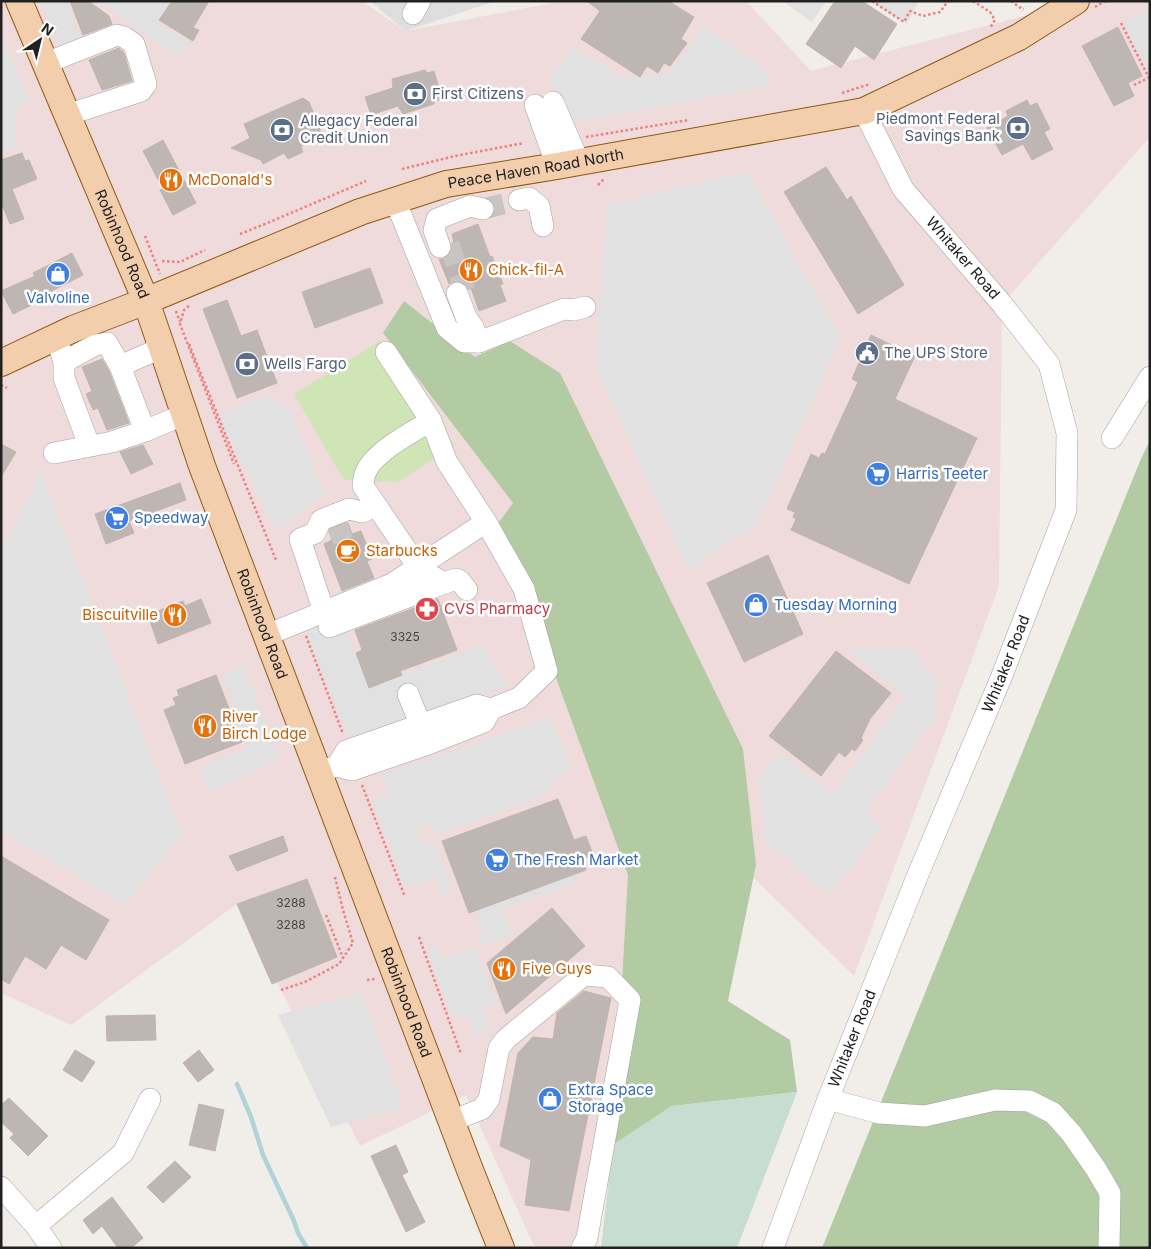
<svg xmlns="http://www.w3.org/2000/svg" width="1151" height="1249" viewBox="0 0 1151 1249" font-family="Inter,sans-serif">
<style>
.residential{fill:#dfdedf}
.commercial{fill:#efdbdc}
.grass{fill:#d0e5b5}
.forest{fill:#b2cba2}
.wetland{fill:#c8ddd1}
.parking{fill:#e1e1e1}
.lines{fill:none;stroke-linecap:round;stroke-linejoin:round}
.stream{stroke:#afd3d9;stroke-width:4.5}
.building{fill:#beb6b2;stroke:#c1b4ad}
.minor-tunnel{stroke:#c7c4c1;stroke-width:21;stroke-dasharray:21 11;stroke-linecap:butt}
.minor-casing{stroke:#a2a2a2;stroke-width:22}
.major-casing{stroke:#8e5a11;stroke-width:28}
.path{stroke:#ec817f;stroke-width:2.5;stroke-dasharray:2.5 2.5;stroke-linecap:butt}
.minor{stroke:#fff;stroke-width:21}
.major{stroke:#f3ceac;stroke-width:26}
.labels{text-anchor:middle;stroke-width:5;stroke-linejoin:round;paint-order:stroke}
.number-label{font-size:12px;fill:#484645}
.service-label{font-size:15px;fill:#4e5e75;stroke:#fff;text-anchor:start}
.street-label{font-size:15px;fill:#212121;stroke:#fff}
.food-label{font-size:15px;fill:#c56008;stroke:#fff;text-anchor:start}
.shop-label{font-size:15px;fill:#366cbe;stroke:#fff;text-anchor:start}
.health-label{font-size:15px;fill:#be3a42;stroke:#fff;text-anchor:start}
</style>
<rect width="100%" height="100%" fill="#f1ede9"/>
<path class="residential" d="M370,1H496L405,31Z"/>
<path class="commercial" d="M1,1H362L405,31L564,1H746L811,71L1082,1H1150V137L1002,304L999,586L854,976L755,879L692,882L661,881L590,1248H535L466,1095L360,1146L237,904L71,1025L1,993Z"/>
<path class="grass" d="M380,341L455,445L398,482L344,480L294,394Z"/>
<g class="forest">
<path d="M404,301L475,357L510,341L560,373L743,749L756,865L728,1001L790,1040L797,1092L672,1106L613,1145L628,875L499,522L513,503L383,333Z"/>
<path d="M1150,440V1248H822L1140,461Z"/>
</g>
<path class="wetland" d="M797,1092L737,1248H601L613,1145L672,1106Z"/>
<g class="parking">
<path d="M39,1H68L79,38L60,46Z"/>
<path d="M98,1H171L158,23L190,43L179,58Z"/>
<path d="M782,1H826L812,22Z"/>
<path d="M870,1H919L907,24Z"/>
<path d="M1150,9V75L1123,23Z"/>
<path d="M704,26L767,69L768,86L568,124L558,89L548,83L573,46L623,78L669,74Z"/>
<path d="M1,33L30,102L18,106L15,137L18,146L1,153Z"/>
<path d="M747,171L841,338L758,523L688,570L599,374L595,357L604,248L606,205Z"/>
<path d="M267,395L290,410L325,495L276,531L218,415Z"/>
<path d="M41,472L182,834L125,905L1,831V551Z"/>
<path d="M341,621L370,688L481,644L508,686L349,739L305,631Z"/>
<path d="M910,647L937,680V716L866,811L883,827L828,896L760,837L766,826L756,780L780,753L834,794L904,697L848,649Z"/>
<path d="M244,666L280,759L209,792L199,769L249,746L222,675Z"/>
<path d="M549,716L573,768L548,783L550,793L437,835L434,827L429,824L424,826L419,832V837L422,843L424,845L434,840L453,890L440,894L434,878L405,889L372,799L386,796L388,793L382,775L537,721Z"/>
<path d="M575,875L579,882L503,909L511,936L482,947L477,936L484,933L476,911Z"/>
<path d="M438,946L443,959L475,947L497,1002L482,1008L490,1031L474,1037L464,1014L452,1018L427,951Z"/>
<path d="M361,993L404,1108L331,1127L278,1015Z"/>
</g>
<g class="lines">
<path class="stream" d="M237,1084L251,1117L263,1155L294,1221L298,1233L307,1248"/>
</g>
<g class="building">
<path d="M70,1H88L109,16L112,24L83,35Z"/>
<path d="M172,1H209L193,28L199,30L193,41L159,20Z"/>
<path d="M587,1H668L694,17L681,39L687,43L670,66L664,63L658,73L647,66L640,77L581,39L600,11Z"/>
<path d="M835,1H862L897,24L874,60L855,46L841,68L806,44Z"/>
<path d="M1118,27L1142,76L1128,83L1134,96L1114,106L1082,46Z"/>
<path d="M119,48L124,53L132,81L102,90L89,60Z"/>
<path d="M425,70L427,73L434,71L442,99L434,101V104L403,114L398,106L371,115L365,97L393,88L392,79Z"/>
<path d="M303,98L309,102L323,137L301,146L303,152L288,159L284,153L263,164L261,160L231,148L250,138L244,124Z"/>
<path d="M1027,100L1030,106L1037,103L1050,129L1044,132L1053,149L1032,160L1023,144L1002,155L987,128L1008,116L1006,111Z"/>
<path d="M163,140L196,203L173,215L160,190L163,189L143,151Z"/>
<path d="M22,153L25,161L29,160L37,179L12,189L24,219L10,224L1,202V160Z"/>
<path d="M826,167L847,200L851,196L904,285L858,314L784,192Z"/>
<path d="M478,224L490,257L492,256L503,284L500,285L506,301L479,311L471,288L469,289L465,284L460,281H453L449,284L439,259H445L450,255L452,249V243L454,242L452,234Z"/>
<path d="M72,253L83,275L40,297L42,300L13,314L1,291L35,276L33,273Z"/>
<path d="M370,268L383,303L315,328L302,292Z"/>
<path d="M227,300L241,336L257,330L277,383L237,398L203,309Z"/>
<path d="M871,335L915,356L895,399L977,438L909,584L791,530L796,519L793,517L795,512L787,509L811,454L819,458L822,453L825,454L858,382L852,379Z"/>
<path d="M102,359L109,371L129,423L107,430L98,408L93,410L86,394L92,391L82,367Z"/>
<path d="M1,444L16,452L1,477Z"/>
<path d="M143,445L153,464L131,474L120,452Z"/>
<path d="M180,483L186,500L129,521L134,533L106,544L95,514Z"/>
<path d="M348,523L352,534L361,531L372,559L367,561L374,578L342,591L324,544L332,540L329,532L330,530Z"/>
<path d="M768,555L803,634L744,662L707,583Z"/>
<path d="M201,599L211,623L158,644L148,615L183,601L185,606Z"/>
<path d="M438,599L457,650L400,671L402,675L369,688L356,653L362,650L355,630L425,604L430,600Z"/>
<path d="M836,651L891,693L870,719L861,738L863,740L855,751L852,749L845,757L839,752L821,776L769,736Z"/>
<path d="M216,675L242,742L185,764L164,710L176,705L173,698L179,696L177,690Z"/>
<path d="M558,799L574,840L586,836L593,855L582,859L586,870L469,913L442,841Z"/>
<path d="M283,836L288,851L237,871L229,856Z"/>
<path d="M1,856L109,920L86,960L61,945L46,969L25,956L9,984L1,979Z"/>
<path d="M307,879L337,957L272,984L237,904Z"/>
<path d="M552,908L585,946L506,1014L487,963Z"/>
<path d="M584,991L611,998L569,1211L525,1205L531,1160L500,1146L518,1053L533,1037L553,1039L557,1013Z"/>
<path d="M155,1015L156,1040L107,1041L106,1016Z"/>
<path d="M75,1050L95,1062L82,1082L63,1070Z"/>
<path d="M199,1050L214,1070L198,1082L183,1063Z"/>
<path d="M9,1098L48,1136L28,1156L10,1138L14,1134L1,1122V1105Z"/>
<path d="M199,1104L224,1110L215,1151L189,1145Z"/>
<path d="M396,1145L408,1172L402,1175L425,1222L406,1232L371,1156Z"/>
<path d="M175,1161L191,1177L163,1203L147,1187Z"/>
<path d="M112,1197L143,1238L131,1248H118L102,1226L93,1234L83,1220Z"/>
</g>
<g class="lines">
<g class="minor-tunnel">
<path d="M483,209L519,200"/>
<path d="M449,244L465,291"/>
<path d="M330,535L349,527"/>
</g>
<g class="minor-casing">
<g id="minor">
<path d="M413,14L420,1"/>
<path d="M46,63L117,35L124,37L134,44L146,84L141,91L67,115"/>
<path d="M553,102L579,162"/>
<path d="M535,105L557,166"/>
<path d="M395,200L447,328L464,342H479L564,309L574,310L585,307"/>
<path d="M519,200L529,198L539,206L543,226"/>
<path d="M440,247L434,230L437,219L470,206L483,209"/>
<path d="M457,293L466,317L473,327L479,342"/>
<path d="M60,349L64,362V378L89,445"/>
<path d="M64,362L95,345L107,343L120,366L145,431L185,414"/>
<path d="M120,366L161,348"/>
<path d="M1112,438L1150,377"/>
<path d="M54,453L112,442L145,431"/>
<path d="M418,567L363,486C363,482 364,478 365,474C372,453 412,432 431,421"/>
<path d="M431,588L456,579L460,581L467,590"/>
<path d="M407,591L411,583L432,576L444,583"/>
<path d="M324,612L300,539L315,533L321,520L349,509L362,512L376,506"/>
<path d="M329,627L421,592"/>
<path d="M267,635L392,584L486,522L447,462L431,421L386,352"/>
<path d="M408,694L426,738"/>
<path d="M337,766L346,751L477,705L491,709L519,698L547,671L524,589L486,522"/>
<path d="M324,770L337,766L352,770L428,744L484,722L491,709"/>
<path d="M828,1099L879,1113L925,1116L995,1100L1029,1101L1053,1113L1071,1133L1096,1169L1110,1193L1109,1248"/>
<path d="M451,1121L482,1109L489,1099L499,1048L506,1039L584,975L608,977L630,1000L587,1238L582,1248"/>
<path d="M1,1187L36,1226L51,1248"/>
<path d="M36,1226L123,1153L150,1099"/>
<path id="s1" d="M773,1248L828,1099L919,872L1001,678L1066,510L1067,433L1049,364L1002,304L903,189L864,111"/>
</g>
</g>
<g class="major-casing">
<g id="major">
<path id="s2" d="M19,1L146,301L202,466L470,1170L501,1248"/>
<path id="s3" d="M1,363L73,329L146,301L360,212L446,184L557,166L864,111L1019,37L1076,1"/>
</g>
</g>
<g class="path">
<path d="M872,1L904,22L910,11L923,16L940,12L948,1"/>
<path d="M973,1L990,12L995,20L990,28"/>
<path d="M1011,1L1022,9H1024"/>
<path d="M1095,7L1105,1"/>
<path d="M1121,23L1149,78"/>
<path d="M1134,85L1148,78"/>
<path d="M842,93L870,84"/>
<path d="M586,137L689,120"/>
<path d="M402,169L455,156L524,143"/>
<path d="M598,185L604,179"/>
<path d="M240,234L265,224L366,181"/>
<path d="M145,236L160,274"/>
<path d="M162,261L180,262L205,250"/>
<path d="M189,306L184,310L180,324L234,464"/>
<path d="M176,311L180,322"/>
<path d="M189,344L276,560"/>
<path d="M1,385L7,388"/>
<path d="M306,636L343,734"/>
<path d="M362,785L405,897"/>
<path d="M326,915L343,958"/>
<path d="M419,937L461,1054"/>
<path d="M367,980L375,979"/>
<path d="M281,990L305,982L339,964L353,943L343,910L335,877"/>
</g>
<use href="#minor" class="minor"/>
<use href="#major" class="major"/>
</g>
<defs>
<g id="bank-disc" transform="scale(1.25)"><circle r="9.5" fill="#5c6f8a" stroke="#fff"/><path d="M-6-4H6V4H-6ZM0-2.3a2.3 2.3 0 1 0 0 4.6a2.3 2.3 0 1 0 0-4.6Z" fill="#fff"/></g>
<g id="restaurant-disc" transform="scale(1.25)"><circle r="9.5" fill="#e8710a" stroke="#fff"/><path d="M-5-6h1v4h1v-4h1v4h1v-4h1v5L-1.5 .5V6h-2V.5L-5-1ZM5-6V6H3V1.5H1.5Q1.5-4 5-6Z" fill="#fff"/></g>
<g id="shop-disc" transform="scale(1.25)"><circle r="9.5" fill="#3f7fe0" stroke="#fff"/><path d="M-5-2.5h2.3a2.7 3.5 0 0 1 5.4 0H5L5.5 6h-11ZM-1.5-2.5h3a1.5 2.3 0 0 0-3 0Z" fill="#fff"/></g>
<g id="civic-disc" transform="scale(1.25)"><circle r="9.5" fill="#5c6f8a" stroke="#fff"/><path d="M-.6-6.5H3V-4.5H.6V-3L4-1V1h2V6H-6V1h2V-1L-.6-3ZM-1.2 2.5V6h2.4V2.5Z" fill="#fff"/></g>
<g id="supermarket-disc" transform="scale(1.25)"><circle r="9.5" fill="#3f7fe0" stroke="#fff"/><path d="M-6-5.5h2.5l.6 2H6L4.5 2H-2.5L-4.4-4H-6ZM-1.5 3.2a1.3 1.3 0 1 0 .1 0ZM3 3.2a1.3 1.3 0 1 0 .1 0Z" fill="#fff"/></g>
<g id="cafe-disc" transform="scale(1.25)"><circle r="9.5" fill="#e8710a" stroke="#fff"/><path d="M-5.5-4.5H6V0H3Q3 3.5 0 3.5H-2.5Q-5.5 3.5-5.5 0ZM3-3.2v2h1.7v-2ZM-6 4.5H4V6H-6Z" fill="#fff"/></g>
<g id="pharmacy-disc" transform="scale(1.25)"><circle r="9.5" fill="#e0444e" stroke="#fff"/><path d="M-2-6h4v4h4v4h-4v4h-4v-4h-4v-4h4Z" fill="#fff"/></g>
</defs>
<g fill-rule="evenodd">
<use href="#bank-disc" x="415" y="94"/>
<use href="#bank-disc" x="1018" y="128"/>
<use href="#bank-disc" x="282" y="130"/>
<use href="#restaurant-disc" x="171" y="180"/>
<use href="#restaurant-disc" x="471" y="270"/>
<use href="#shop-disc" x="58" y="274"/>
<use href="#civic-disc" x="867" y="353"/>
<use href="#bank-disc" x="247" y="364"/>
<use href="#supermarket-disc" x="878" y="474"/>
<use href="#supermarket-disc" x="117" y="518"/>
<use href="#cafe-disc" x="348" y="551"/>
<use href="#shop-disc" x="756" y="605"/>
<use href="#pharmacy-disc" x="427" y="609"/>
<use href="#restaurant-disc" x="175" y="615"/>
<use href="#restaurant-disc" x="205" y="726"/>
<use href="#supermarket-disc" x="497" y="860"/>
<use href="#restaurant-disc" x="504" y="969"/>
<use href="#shop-disc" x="550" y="1099"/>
</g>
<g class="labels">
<g class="number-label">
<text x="405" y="641">3325</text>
<text x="291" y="907">3288</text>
<text x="291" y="929">3288</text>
</g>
<g class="service-label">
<text x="432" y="99">First Citizens</text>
<text x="1000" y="124" text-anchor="end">Piedmont Federal<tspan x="1000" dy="17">Savings Bank</tspan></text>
<text x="300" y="126">Allegacy Federal<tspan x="300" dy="17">Credit Union</tspan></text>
<text x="884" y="358">The UPS Store</text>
<text x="264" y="369">Wells Fargo</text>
</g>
<g class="street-label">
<text dy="5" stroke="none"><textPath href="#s3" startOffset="571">Peace Haven Road North</textPath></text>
<text dy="5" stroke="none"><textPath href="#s2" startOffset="264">Robinhood Road</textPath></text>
<text transform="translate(963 258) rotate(49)" y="5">Whitaker Road</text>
<text dy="5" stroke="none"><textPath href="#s2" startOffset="669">Robinhood Road</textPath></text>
<text dy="5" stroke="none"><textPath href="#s1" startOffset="629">Whitaker Road</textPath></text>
<text dy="5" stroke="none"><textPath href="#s2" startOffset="1074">Robinhood Road</textPath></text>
<text dy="5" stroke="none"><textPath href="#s1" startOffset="224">Whitaker Road</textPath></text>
</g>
<g class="food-label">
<text x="188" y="185">McDonald's</text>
<text x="488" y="275">Chick-fil-A</text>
<text x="366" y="556">Starbucks</text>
<text x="158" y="620" text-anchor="end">Biscuitville</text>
<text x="222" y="722">River<tspan x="222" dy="17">Birch Lodge</tspan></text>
<text x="522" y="974">Five Guys</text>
</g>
<g class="shop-label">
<text x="58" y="303" text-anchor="middle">Valvoline</text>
<text x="896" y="479">Harris Teeter</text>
<text x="134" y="523">Speedway</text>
<text x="774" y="610">Tuesday Morning</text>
<text x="514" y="865">The Fresh Market</text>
<text x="568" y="1095">Extra Space<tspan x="568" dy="17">Storage</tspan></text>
</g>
<g class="health-label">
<text x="444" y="614">CVS Pharmacy</text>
</g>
</g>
<rect width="1151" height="1249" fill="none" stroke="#212121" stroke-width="5"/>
<g transform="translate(40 40) rotate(35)" stroke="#ffffff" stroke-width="4" paint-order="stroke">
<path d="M0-4L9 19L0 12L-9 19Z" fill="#212121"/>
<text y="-8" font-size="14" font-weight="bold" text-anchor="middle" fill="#212121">N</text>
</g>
</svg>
